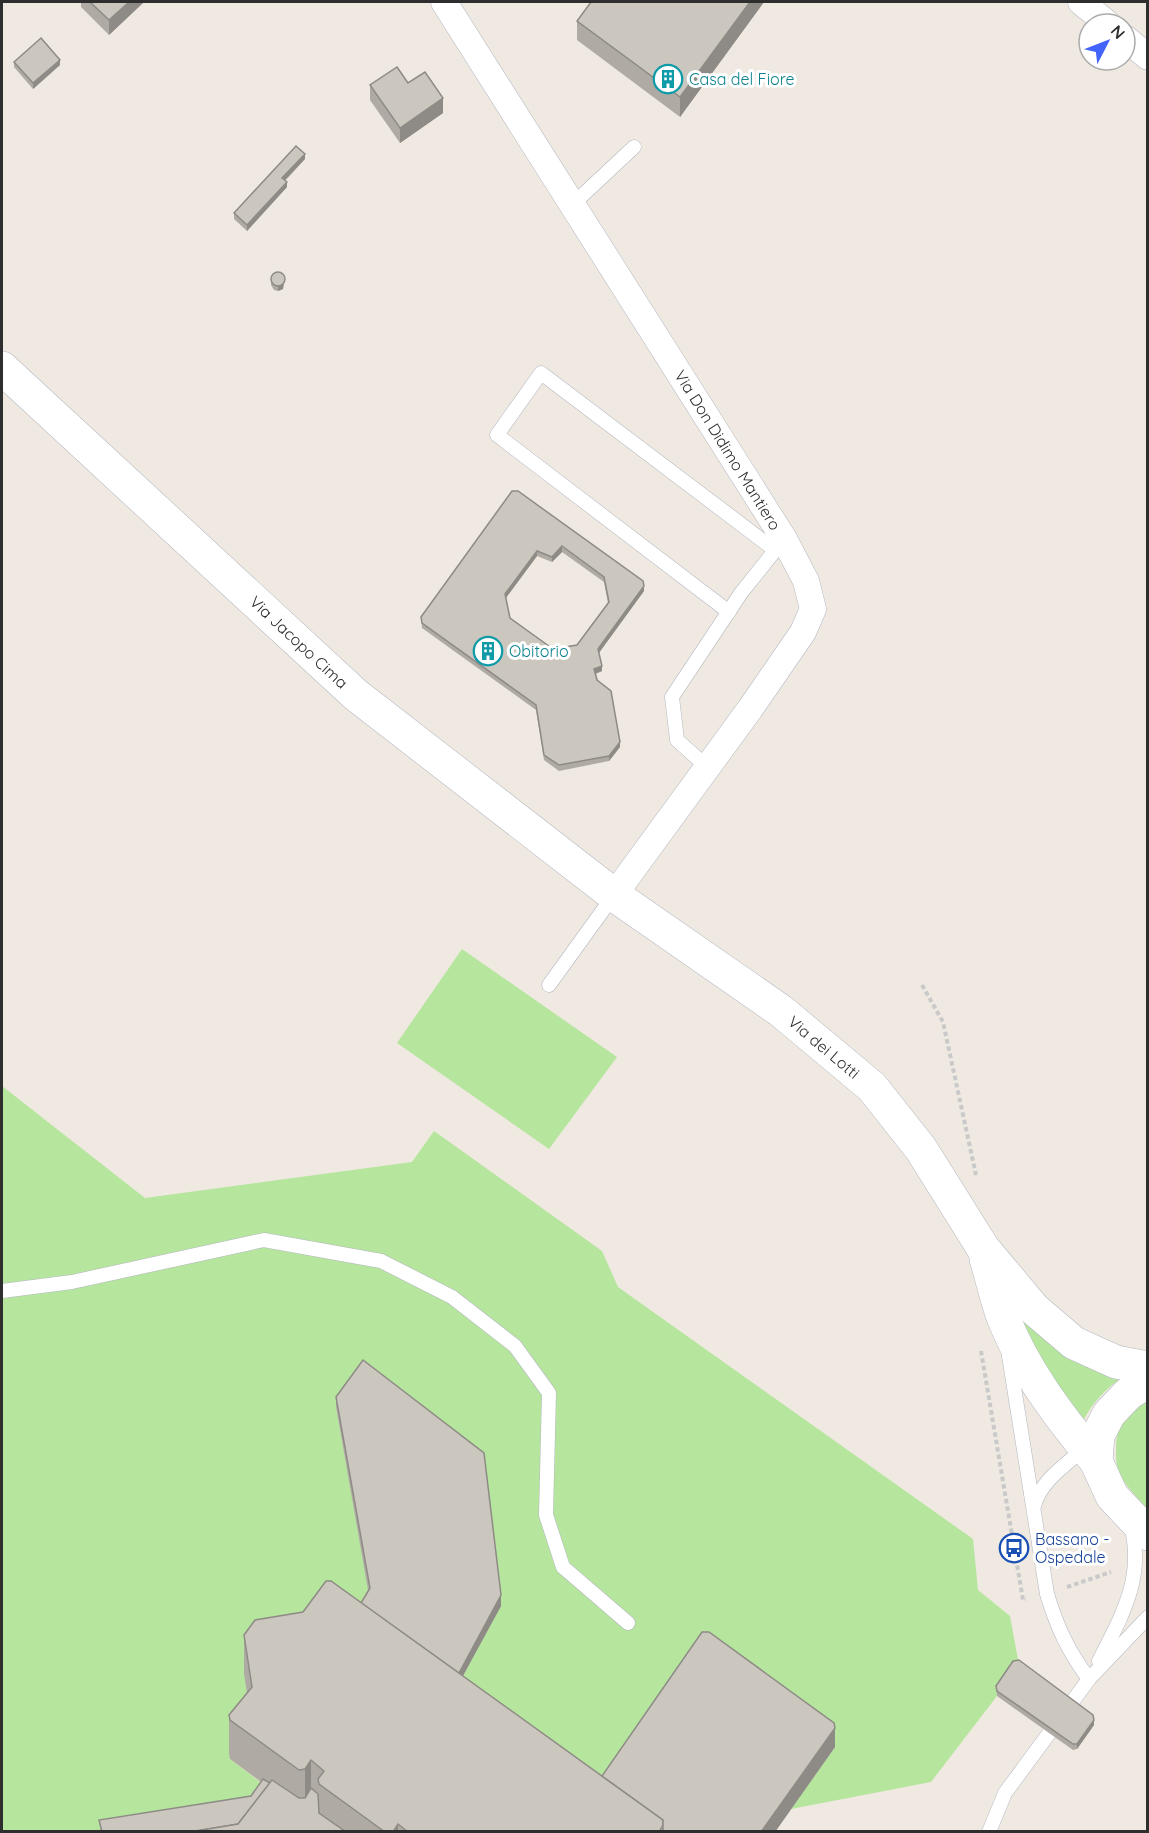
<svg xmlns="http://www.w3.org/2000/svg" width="1149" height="1833" viewBox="0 0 1149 1833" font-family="Quicksand,sans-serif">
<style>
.green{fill:#b6e59e}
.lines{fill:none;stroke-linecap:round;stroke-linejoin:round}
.lane-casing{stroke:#b4b7c1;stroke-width:15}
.street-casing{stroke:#b4b7c1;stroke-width:27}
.secondary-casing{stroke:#b4b7c1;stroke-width:34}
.path{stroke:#c9c9c9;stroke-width:4;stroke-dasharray:4.5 3;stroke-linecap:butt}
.lane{stroke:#fff;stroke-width:14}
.street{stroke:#fff;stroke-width:26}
.secondary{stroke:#fff;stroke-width:33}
.wall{fill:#afaba4;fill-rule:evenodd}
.shaded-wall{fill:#8e8b86}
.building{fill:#cbc7bf;stroke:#8e8b86;stroke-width:1.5;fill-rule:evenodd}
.labels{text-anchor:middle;stroke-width:6;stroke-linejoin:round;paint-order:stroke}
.culture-label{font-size:16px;fill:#0d838f;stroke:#fff;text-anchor:start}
.street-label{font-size:16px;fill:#2e2e2e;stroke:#fff}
.transit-label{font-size:16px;fill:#164399;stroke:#fff;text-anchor:start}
</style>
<rect width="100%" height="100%" fill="#efe9e1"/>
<g class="green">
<path d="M462,949L617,1057L549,1149L397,1043Z"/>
<path d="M2,1086L145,1198L412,1162L434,1131L602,1251L618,1287L973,1539L978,1590L1010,1616L1019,1665L997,1691V1696L931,1782L791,1809L835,1747L593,1808L448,1703L336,1407L370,1598L252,1726L230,1759L263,1784L251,1801L101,1831H2Z"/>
<path d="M1013,1302L1123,1377C1105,1389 1093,1402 1083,1421L1041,1362Z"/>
<path d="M1147,1401V1509C1139,1499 1127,1488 1121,1476C1116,1468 1116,1458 1116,1449C1116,1424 1127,1413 1147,1401Z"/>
</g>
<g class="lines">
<g class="lane-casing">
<g id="lane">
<path d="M572,205L634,147"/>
<path d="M729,612L497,435L541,373L775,550"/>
<path d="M707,767L677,740L672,697L741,593L781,543"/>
<path d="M549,985L614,895"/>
<path d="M2,1291L72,1282L264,1240L381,1261L452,1297L515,1346L549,1393L546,1515L563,1567L628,1623"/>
<path d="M1009,1356L1047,1594C1057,1627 1068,1651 1089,1679"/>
<path d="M1034,1506C1041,1480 1067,1464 1086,1447"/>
<path d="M1099,1661C1121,1617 1145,1578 1131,1526"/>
<path d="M989,1832L1005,1793L1039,1747L1089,1679L1148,1617"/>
</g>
</g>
<g class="street-casing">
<g id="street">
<path d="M444,2L784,539L806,581L813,609L803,632L750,709L614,895"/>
<path d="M1081,2L1108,24"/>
<path d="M1125,38L1148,57"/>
</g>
</g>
<g class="secondary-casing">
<g id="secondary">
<path d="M2,368L356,695L614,895L781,1011L872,1087L921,1149L983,1248L1034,1309L1074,1343L1116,1362L1148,1368"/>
<path d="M986,1259C992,1278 996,1298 1003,1317C1025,1372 1059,1416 1096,1461"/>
<path d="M1148,1381L1128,1394L1109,1414L1098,1435L1096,1461L1112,1496L1148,1534"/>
</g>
</g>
<g class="path">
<path d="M922,985L943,1022L976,1175"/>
<path d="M981,1351L1023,1600H1026"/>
<path d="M1067,1587L1111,1572"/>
</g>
<use href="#lane" class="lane"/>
<use href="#street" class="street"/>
<use href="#secondary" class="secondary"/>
</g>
<g class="wall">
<path d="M81,2H144L109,35L81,7Z"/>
<path d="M591,2H764L680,117L577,40V21Z"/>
<path d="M14,62L60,65L33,89L14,67Z"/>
<path d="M408,83L443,113L400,143L370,100V85Z"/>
<path d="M305,159L285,181L287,187L247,231L234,219V213Z"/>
<path d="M271,280L284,282L283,289L278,291L274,290L271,285Z"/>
<path d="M512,491L644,591L599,653L602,671L596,674L620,747L609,761L559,771L544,760L536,710L422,628L421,617ZM562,552L604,582L608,603L577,645L553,649L510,618L506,598L537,556L552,562Z"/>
<path d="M336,1397L501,1606L463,1676L602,1776L835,1747L775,1832H101L99,1820L251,1796L261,1782L230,1759L229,1754V1715L247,1693L244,1674V1635L361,1603L368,1590L336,1407Z"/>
<path d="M996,1686L1094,1725L1077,1749L1073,1750L997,1696Z"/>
</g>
<g class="shaded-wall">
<path d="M129,2H144L109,35V20Z"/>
<path d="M750,2H764L680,117V97Z"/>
<path d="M60,60V65L33,89V83Z"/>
<path d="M443,98V113L400,143V128Z"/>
<path d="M305,154V159L282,183V178Z"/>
<path d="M287,182V187L247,231V225Z"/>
<path d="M284,277V282L283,289L278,291V286Z"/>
<path d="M562,546V552L552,562V557Z"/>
<path d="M537,551V556L505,599V594Z"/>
<path d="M644,586V591L598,654V649Z"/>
<path d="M602,666V671L594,674V669Z"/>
<path d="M620,742V747L609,761V756Z"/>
<path d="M501,1595V1606L448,1703V1692Z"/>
<path d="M1094,1720V1725L1077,1749V1744Z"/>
<path d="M835,1728V1747L775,1832H761Z"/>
<path d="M311,1760V1799L305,1808V1769Z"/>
<path d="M398,1824V1832H393Z"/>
</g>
<g class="building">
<path d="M90,2H129L109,20Z"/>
<path d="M591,2H750L680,97L577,21Z"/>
<path d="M41,38L60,60L33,83L14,62Z"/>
<path d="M397,67L408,83L425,72L443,98L400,128L370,85Z"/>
<path d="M296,146L305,154L282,178L287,182L247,225L234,213Z"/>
<circle cx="278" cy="279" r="7"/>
<path d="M512,491H518L643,581L644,586L598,649L602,666L594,669L597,680L611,691L620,742L609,756L559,765L544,755L536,705L422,623L421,617ZM562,546L604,577L609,602L577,645L553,649L510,618L505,594L537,551L552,557Z"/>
<path d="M363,1360L484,1453L501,1595L459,1673L361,1603L370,1588L336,1397Z"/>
<path d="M326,1581H331L663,1820V1825L659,1832H408L398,1824L393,1832H385L319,1784L318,1779L324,1771L311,1760L305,1769L299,1770L230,1720L229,1715L252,1687L244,1635L255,1620L303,1612Z"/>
<path d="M702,1632H709L834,1723L835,1728L761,1832H663V1820L602,1776Z"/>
<path d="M1019,1660L1093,1715L1094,1720L1077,1744H1073L997,1691L996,1686L1013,1661Z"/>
<path d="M263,1779L270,1783L238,1824L190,1832H102L99,1820L251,1796Z"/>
<path d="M272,1780L299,1798H305L311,1788L318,1794L319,1813L346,1832H190L238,1824Z"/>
</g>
<defs>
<g id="building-ring" transform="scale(1.5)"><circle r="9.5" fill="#fff" stroke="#0f9aa8" stroke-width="1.5"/><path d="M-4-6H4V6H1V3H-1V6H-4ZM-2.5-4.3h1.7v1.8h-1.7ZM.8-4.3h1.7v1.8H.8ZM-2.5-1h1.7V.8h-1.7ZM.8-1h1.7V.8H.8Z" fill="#0f9aa8"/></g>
<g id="bus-ring" transform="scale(1.5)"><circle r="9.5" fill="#fff" stroke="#1a4fb4" stroke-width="1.5"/><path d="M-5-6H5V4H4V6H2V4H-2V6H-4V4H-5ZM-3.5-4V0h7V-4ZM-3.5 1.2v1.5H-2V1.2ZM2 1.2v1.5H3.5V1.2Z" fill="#1a4fb4"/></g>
</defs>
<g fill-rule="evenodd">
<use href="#building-ring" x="668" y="79"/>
<use href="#building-ring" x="488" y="651"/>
<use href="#bus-ring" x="1014" y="1548"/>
</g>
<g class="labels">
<g class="culture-label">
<text x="689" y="85">Casa del Fiore</text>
<text x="509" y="657">Obitorio</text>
</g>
<g class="street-label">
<text transform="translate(728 450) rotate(58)" y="6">Via Don Didimo Mantiero</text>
<text transform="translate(299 642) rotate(43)" y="6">Via Jacopo Cima</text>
<text transform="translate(824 1047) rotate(40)" y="6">Via dei Lotti</text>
</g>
<g class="transit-label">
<text x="1035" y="1545">Bassano -<tspan x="1035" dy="18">Ospedale</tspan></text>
</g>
</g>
<rect width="1149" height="1833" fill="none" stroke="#2e2e2e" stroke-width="6"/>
<g transform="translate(1107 42) rotate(48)"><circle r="28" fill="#ffffff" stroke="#ababab" stroke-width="1.5"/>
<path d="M0-4.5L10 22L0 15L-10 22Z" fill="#4264fb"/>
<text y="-9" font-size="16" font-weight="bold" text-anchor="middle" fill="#2e2e2e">N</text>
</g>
</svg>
